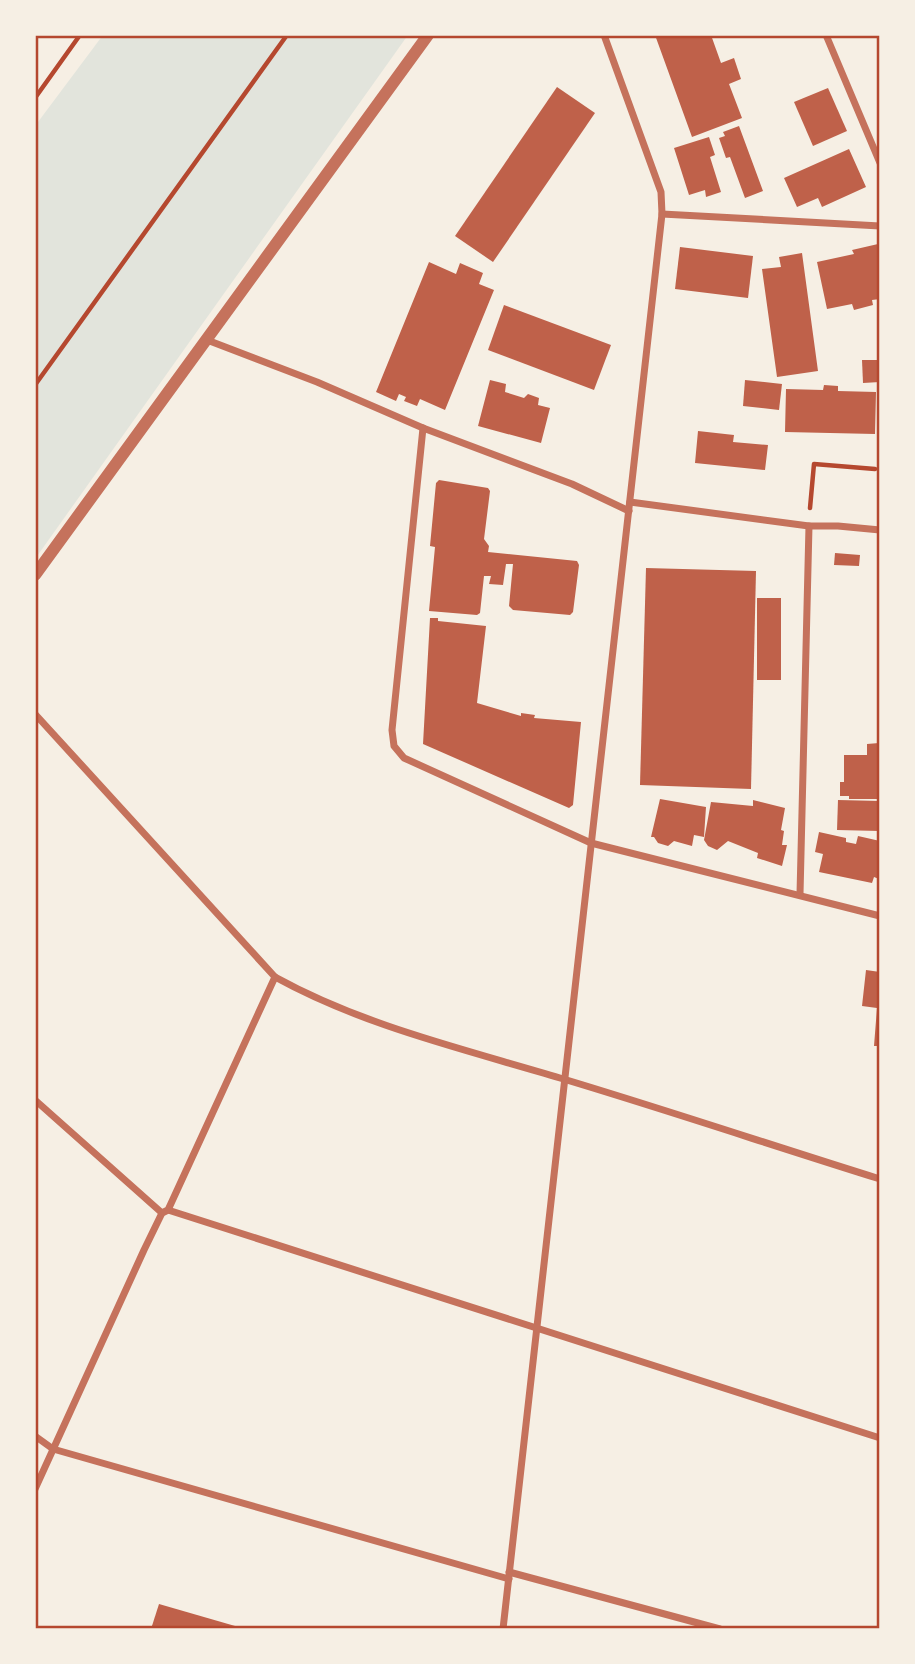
<svg xmlns="http://www.w3.org/2000/svg" width="915" height="1664" viewBox="0 0 915 1664" font-family="'Exo 2',sans-serif">
<style>
.green{fill:#e2e4dc}
.building{fill:#bf614a}
.lines{fill:none;stroke-linecap:round;stroke-linejoin:round}
.path{stroke:#b5482f;stroke-width:4.5}
.minor{stroke:#c5725c;stroke-width:7}
.tertiary{stroke:#c5725c;stroke-width:12}
.neatline{fill:none;stroke:#b5482f;stroke-width:2.5}
</style>
<rect width="100%" height="100%" fill="#f6efe4"/>
<path class="green" d="M103,35H408L35,559V126Z"/>
<g class="building">
<path d="M655,35H711L721,63L734,58L741,79L729,84L742,118L692,137Z"/>
<path d="M557,87L595,113L493,262L455,236Z"/>
<path d="M828,88L847,131L813,146L794,102Z"/>
<path d="M739,126L763,191L745,198L730,157L726,158L719,138L725,136L723,132Z"/>
<path d="M709,137L715,155L710,157L721,192L706,197L705,190L689,195L674,148Z"/>
<path d="M849,149L866,187L822,207L818,198L797,207L784,178Z"/>
<path d="M878,244L880,250V299L872,300L873,305L854,310L852,304L827,309L817,262L854,254L852,250Z"/>
<path d="M680,247L753,256L748,298L675,289Z"/>
<path d="M802,253L818,371L777,377L762,269L781,267L779,257Z"/>
<path d="M429,262L456,274L460,263L483,273L479,284L494,290L445,410L420,399L417,406L404,401L406,397L399,394L396,401L376,392Z"/>
<path d="M504,305L611,345L594,390L488,350Z"/>
<path d="M862,360H880V382L863,383Z"/>
<path d="M490,380L506,384L505,392L524,398L528,394L539,398L538,405L550,408L541,443L478,426Z"/>
<path d="M745,380L782,384L779,410L743,406Z"/>
<path d="M824,385L838,386V391L876,392L875,434L785,432L786,389L823,390Z"/>
<path d="M698,431L734,435L733,442L768,445L765,470L695,463Z"/>
<path d="M439,480L488,488L490,491L484,539L489,546L488,552L577,561L579,565L573,612L570,615L513,610L509,606L513,564H506L503,585L489,584L491,576H484L480,613L477,615L429,611L435,547L430,546L436,483Z"/>
<path d="M835,553L860,555L859,566L834,565Z"/>
<path d="M646,568L756,571L751,789L640,785Z"/>
<rect x="757" y="598" width="24" height="82"/>
<path d="M430,618H438V621L486,626L477,703L521,716V713L535,715L534,718L581,722L573,805L569,808L423,744Z"/>
<path d="M879,743L880,795H878V799H849V796H840V782H844V755H867V744Z"/>
<path d="M660,799L706,807L704,837L694,835L692,846L674,841L668,846L658,843L654,837H651Z"/>
<path d="M753,800L785,808L781,830L784,831L782,845H787L782,866L757,858L758,853L728,841L717,850L708,846L704,840L711,802L753,806Z"/>
<path d="M838,800L880,801V831L837,830Z"/>
<path d="M819,832L846,838V842L856,844L858,836L880,841L879,879L874,877L872,883L819,872L823,854L815,852Z"/>
<path d="M866,970L880,972V1046H874L877,1008L862,1006Z"/>
<path d="M159,1604L242,1628V1629H151Z"/>
</g>
<g class="lines">
<g class="path">
<path d="M35,98L80,35"/>
<path d="M35,385L287,35"/>
<path d="M810,508L814,464L875,469"/>
</g>
<g class="minor">
<path d="M826,35L880,163"/>
<path d="M662,214L880,226"/>
<path d="M207,340L317,382L423,428L572,484L629,511"/>
<path d="M423,428L392,730L394,746L404,758L591,843L880,916"/>
<path d="M630,502L809,526H838L880,530"/>
<path d="M35,714L275,977C364,1026 464,1049 560,1078C667,1110 774,1146 880,1179"/>
<path d="M800,894L809,526"/>
<path d="M35,1100L162,1213"/>
<path d="M168,1210L880,1438"/>
<path d="M35,1436L53,1449L509,1579"/>
<path d="M35,1489L144,1250L162,1213L168,1210L275,977"/>
<path d="M509,1572L720,1629"/>
<path d="M503,1629L662,214L661,192L604,35"/>
</g>
<path class="tertiary" d="M35,575L428,35"/>
</g>
<rect width="915" height="1664" fill="none" stroke="#f6efe4" stroke-width="74"/>
<rect x="37" y="37" width="841" height="1590" class="neatline"/>
</svg>
